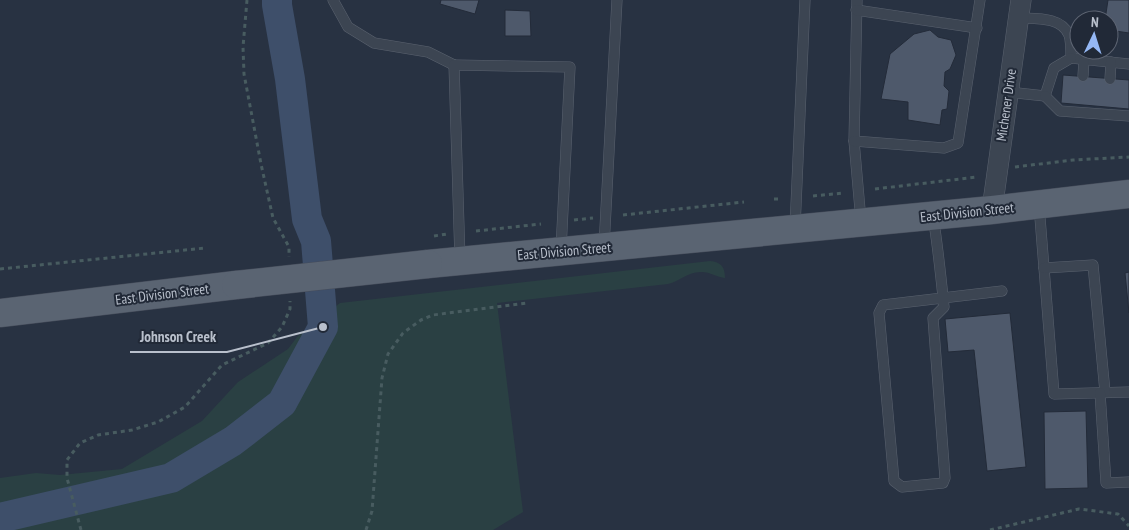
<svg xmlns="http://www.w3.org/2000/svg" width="1129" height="530" viewBox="0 0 1129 530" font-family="'PT Sans Narrow',sans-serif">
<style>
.green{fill:#2a4043}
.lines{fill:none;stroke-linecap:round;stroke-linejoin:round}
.river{stroke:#3e4f6a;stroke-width:30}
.building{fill:#4e596b;stroke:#232b39}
.service-casing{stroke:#5a626f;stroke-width:11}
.minor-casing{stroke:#5a626f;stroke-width:21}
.primary-casing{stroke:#464d5b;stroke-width:29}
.path{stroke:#485c60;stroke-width:3;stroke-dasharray:4 4;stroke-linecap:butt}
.service{stroke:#3c4552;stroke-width:10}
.minor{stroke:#3c4552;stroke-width:20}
.primary{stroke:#5a6472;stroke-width:28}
.primary-bridge-casing{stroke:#464d5b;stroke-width:29;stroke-linecap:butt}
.primary-bridge{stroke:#5a6472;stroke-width:28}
.labels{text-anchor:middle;stroke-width:4;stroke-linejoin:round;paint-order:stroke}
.street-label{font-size:14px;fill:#b9c0cc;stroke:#212937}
.leader{fill:none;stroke:#b9c0cc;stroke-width:2}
.callout-dot{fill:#b9c0cc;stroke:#212937;stroke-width:2}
.callout-label{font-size:15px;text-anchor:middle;font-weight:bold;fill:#b9c0cc;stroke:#212937;stroke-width:4;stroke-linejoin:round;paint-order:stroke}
</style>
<rect width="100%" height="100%" fill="#283242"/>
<path class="green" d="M710,261C721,262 725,267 725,278C717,277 710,272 702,272C689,271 680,281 668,284L497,303L523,512L493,530H0V478L36,473L60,475L122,469L202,421L238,382L288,349L297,337L340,303Z"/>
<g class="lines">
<path class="river" d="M0,518L171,478L233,441L282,403L323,327L316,241L307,219L290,79L277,5V0"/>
</g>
<g class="building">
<path d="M441,0H479L475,14L440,4Z"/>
<path d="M1108,0H1129V33L1109,30V20H1105Z"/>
<path d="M505,10L530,11L531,36H505Z"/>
<path d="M930,30L938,37L951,40L956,55L950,69L945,72L944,86L949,91L947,109L942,110L940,125L908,120V102L881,99L890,54L914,34Z"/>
<path d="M1063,75L1129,80V109L1061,103Z"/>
<path d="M1129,272V313L1125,273Z"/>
<path d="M1010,313L1026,467L987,471L974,350L948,352L945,319Z"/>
<path d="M1086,411L1088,488L1045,489L1044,412Z"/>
</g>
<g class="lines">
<g class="service-casing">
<g id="service">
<path d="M333,0L348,27L374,43L428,52L454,65"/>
<path d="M857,0L854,141L861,221"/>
<path d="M856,10L977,28"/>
<path d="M1018,18C1035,19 1061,16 1069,35C1071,41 1071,51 1071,58L1129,64"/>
<path d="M1083,76L1084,60"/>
<path d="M1110,79L1111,62"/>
<path d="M1008,92L1045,96L1054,68L1071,58"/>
<path d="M1045,96L1060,111L1129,116"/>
<path d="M854,141L944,148L958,143L980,0"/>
<path d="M1039,205L1054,394L1129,392"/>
<path d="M933,216C938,247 941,277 944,307L933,318L945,478L943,483L902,487L894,481L879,313L883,305L1002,291"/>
<path d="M795,228L805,0"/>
<path d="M604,247L617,0"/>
<path d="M460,259L454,65L570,67L561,250"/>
<path d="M1044,268L1093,265L1105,392"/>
<path d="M1100,393L1106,483L1129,482"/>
</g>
</g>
<g class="minor-casing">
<path id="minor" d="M992,210L1021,0"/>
</g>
<g class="primary-casing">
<g id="primary">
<path d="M428,264L992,210L1129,194"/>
<path d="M0,313L236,285"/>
</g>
</g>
<g class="path">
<path d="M247,0L243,47L244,74L261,164L273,218L289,247V257"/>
<path d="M1015,167L1073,160L1129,157"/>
<path d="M875,189L977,177"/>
<path d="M813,196L844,193"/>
<path d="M774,199H781"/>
<path d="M623,215L744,202"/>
<path d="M574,220L593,218"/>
<path d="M476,231L541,224"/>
<path d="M434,236L447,234"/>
<path d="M0,269L205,248"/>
<path d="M81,530L67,478V460L80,443L98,435L132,430L158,422L185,407L222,365L268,343L282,327L290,309V301"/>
<path d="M366,530L372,511L382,378L388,354L403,333L421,320L433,315L527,303"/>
<path d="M990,530L1079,509L1118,514L1129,526"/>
</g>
<use href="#service" class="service"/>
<use href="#minor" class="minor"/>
<use href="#primary" class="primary"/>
<g class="primary-bridge-casing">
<path id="primary-bridge" d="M236,285L428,264"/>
</g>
<use href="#primary-bridge" class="primary-bridge"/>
</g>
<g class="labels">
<g class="street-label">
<text transform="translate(1006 105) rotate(-82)" y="5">Michener Drive</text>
<text transform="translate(967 212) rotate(-6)" y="5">East Division Street</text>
<text transform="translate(564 251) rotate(-5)" y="5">East Division Street</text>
<text transform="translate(162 294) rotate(-7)" y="5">East Division Street</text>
</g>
</g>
<path class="leader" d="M323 327L227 352H130"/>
<circle class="callout-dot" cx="323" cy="327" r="5"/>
<g class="callout-label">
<text x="178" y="342">Johnson Creek</text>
</g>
<g transform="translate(1094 35) rotate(4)"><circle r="24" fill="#212937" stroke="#5e6573"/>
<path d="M0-4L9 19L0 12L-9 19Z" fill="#95b8f5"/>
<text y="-8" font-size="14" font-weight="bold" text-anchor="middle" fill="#b9c0cc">N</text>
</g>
</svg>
